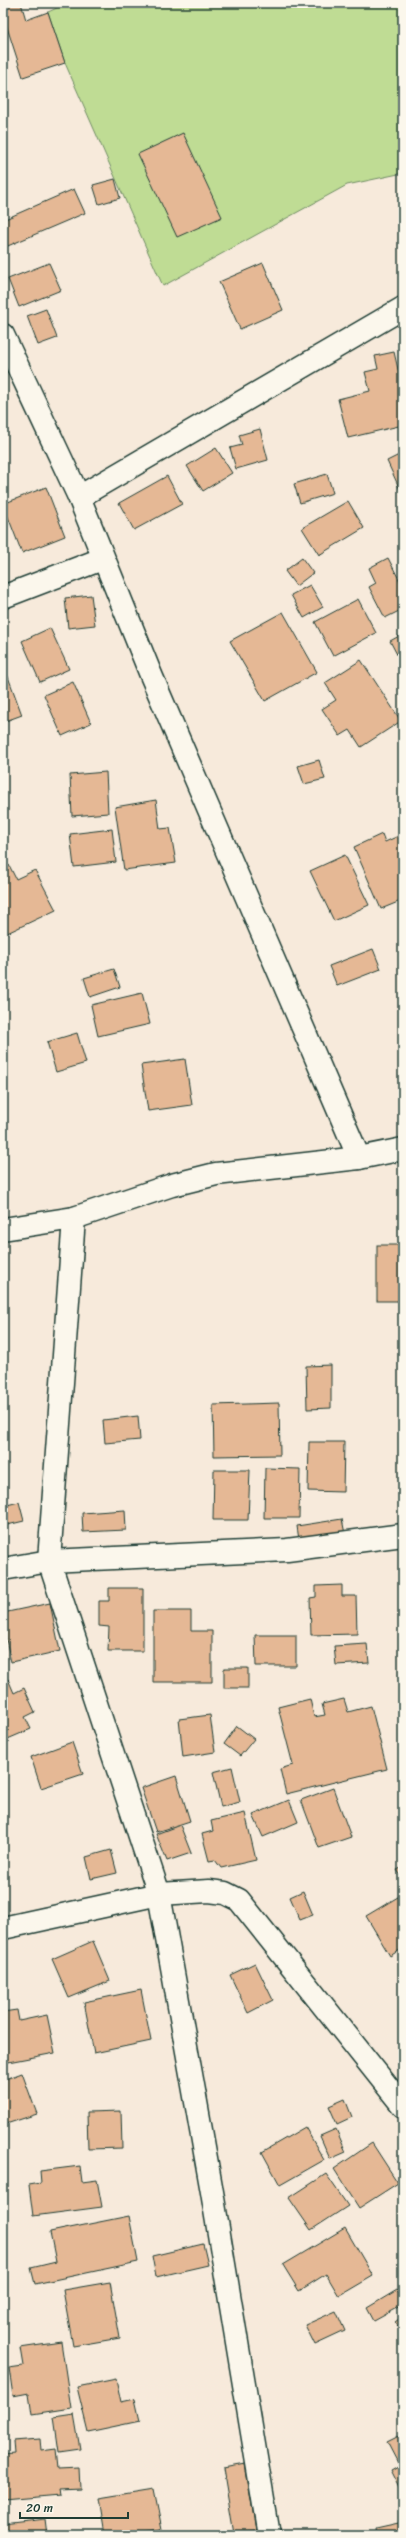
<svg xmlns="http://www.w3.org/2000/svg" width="406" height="2538" viewBox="0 0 406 2538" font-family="Sriracha,sans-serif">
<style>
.green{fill:#bfdc94;stroke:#6f8c64}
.building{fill:#e5b895;stroke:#1f3d34}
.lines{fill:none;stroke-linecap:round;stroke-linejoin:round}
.minor-casing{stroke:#1f3d34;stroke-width:25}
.tertiary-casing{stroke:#1f3d34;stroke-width:25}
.minor{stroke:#fbf7ec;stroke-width:22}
.tertiary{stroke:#fbf7ec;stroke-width:22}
</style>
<rect width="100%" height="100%" fill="#f7eadb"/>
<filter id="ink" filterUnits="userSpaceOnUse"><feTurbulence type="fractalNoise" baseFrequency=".025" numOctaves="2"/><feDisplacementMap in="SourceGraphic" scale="8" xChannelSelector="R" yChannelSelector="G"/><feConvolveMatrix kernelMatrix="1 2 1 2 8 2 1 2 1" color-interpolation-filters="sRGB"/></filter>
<g filter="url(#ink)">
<path class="green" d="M68,3H403V173L347,185L163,286L65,63L48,12Z"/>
<g class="building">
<path d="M3,3H21L26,20L48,12L65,63L23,77L3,15Z"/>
<path d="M183,133L222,217L177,237L138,154Z"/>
<path d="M115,179L120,198L99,204L93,185Z"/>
<path d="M74,189L85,213L3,248V220Z"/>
<path d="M49,263L61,290L19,307L8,279Z"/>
<path d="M263,263L283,310L240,329L219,282Z"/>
<path d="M46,309L57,338L38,345L27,316Z"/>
<path d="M394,352L403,391V425L348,438L338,399L370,391L365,372L378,369L375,356Z"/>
<path d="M260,429L268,460L236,469L230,448L242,445L239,435Z"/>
<path d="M216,448L232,473L203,491L187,466Z"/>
<path d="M403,453V496L387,461Z"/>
<path d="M327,474L333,493L300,503L294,484Z"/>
<path d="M167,476L182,504L134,530L119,503Z"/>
<path d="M46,487L65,536L22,553L3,504Z"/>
<path d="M348,501L364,528L319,555L302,528Z"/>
<path d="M302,558L313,573L296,586L285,571Z"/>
<path d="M388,558L403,587V609L385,618L369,587L376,583L369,568Z"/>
<path d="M310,585L323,607L304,618L291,595Z"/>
<path d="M91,595L95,625L68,628L65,598Z"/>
<path d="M358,599L376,633L333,656L315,622Z"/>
<path d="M283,612L317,672L265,701L230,641Z"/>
<path d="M50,628L69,669L40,682L22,641Z"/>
<path d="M403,634V666L390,641Z"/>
<path d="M361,660L401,721L361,747L350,730L340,736L322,709L336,700L325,683Z"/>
<path d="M3,663L22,715L3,722Z"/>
<path d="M73,682L91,723L62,736L44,695Z"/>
<path d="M319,760L325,779L304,784L298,766Z"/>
<path d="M106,772L108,813L72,816L70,775Z"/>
<path d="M156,800L160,829L170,828L176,863L124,870L115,807Z"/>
<path d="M112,829L116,862L74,867L70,834Z"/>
<path d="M382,834L385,842L403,834V900L381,909L354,847Z"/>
<path d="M345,855L369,905L334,921L310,871Z"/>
<path d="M9,865L16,879L35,870L56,910L3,935V868Z"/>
<path d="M373,949L381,969L337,986L329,966Z"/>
<path d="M114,969L120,987L90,997L84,978Z"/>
<path d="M142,993L150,1024L98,1036L91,1005Z"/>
<path d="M77,1033L86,1063L56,1072L47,1042Z"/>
<path d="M185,1059L192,1105L148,1111L141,1065Z"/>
<rect x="377" y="1245" width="26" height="56"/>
<path d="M331,1365V1408L307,1409L306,1366Z"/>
<path d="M279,1403L280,1455L214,1456L213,1405Z"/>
<path d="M138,1416L140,1440L105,1443L103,1420Z"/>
<path d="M309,1442H344L343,1492L308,1491Z"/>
<path d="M265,1468L300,1469L299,1518H264Z"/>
<path d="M214,1470H250L248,1520H213Z"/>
<path d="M19,1502L24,1521L3,1526V1506Z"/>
<path d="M125,1510L126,1530L83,1532L82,1513Z"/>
<path d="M342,1519L345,1534L299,1540L297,1526Z"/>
<path d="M342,1585V1596H356L357,1634L311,1635L310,1598L316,1597V1586Z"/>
<path d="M109,1588H143V1651H108L109,1627L99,1626V1601H109Z"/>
<path d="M50,1603L60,1651L11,1662L3,1626V1613Z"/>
<path d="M153,1611H191V1631H212V1682H153Z"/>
<path d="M255,1635H296V1666H256Z"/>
<path d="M367,1644L369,1663L336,1665L334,1646Z"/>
<rect x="224" y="1668" width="24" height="20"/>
<path d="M8,1679L14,1693L24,1688L35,1712L25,1717L31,1729L3,1741V1681Z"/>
<path d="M310,1699L314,1717L325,1715L322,1704L344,1699L348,1712L371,1706L387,1769L286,1794L280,1769L293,1765L278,1707Z"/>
<path d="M210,1715L215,1752L183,1757L179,1719Z"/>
<path d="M237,1726L254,1739L240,1756L224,1744Z"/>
<path d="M72,1742L83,1774L41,1788L31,1757Z"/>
<path d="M232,1767L240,1802L221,1807L213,1772Z"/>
<path d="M176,1776L190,1821L156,1832L141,1788Z"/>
<path d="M333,1788L351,1837L319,1848L301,1800Z"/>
<path d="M289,1800L298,1822L263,1837L253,1815Z"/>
<path d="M245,1813L256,1860L221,1868L215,1860L209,1861L202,1834L213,1831L211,1821Z"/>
<path d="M180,1825L191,1853L167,1861L156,1834Z"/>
<path d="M111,1850L117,1873L91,1879L86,1857Z"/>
<path d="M403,1867V1879L397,1870Z"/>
<path d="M303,1891L313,1915L300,1920L290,1897Z"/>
<path d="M403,1894V1948L390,1956L366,1916Z"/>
<path d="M93,1941L110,1981L69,1998L52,1959Z"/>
<path d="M255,1963L273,2000L248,2013L230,1975Z"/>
<path d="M141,1990L151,2041L94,2053L84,2002Z"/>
<path d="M17,2010L19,2021L47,2015L55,2053L3,2063V2012Z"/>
<path d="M22,2073L37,2114L3,2125V2080Z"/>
<path d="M345,2099L352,2117L337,2124L329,2106Z"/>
<path d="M121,2111L122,2148L88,2149L87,2112Z"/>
<path d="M305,2127L324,2160L280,2185L262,2152Z"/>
<path d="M336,2129L346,2152L330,2159L320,2136Z"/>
<path d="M372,2143L398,2183L359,2208L334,2169Z"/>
<path d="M80,2166L82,2182L97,2180L102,2207L33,2216L29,2185L41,2183L40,2171Z"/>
<path d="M326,2174L348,2206L311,2230L289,2198Z"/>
<path d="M129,2216L138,2262L35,2284L31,2268L56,2262L50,2232Z"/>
<path d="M345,2228L373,2276L339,2296L326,2274L299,2291L283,2265Z"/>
<path d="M203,2244L208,2265L156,2277L152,2256Z"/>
<path d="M110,2282L120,2338L73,2346L63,2290Z"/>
<path d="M397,2290L403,2300V2305L374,2321L367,2308Z"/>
<path d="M336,2311L345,2331L315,2345L305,2325Z"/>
<path d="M403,2316V2333L395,2322Z"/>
<path d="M61,2342L71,2408L32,2414L29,2393L13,2396L9,2368L23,2366L20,2348Z"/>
<path d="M116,2379L121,2402L135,2399L140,2421L88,2432L77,2387Z"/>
<path d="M74,2414L80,2449L59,2452L54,2417Z"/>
<path d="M403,2434V2485L399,2488L390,2470L399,2465L387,2442Z"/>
<path d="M40,2439L41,2451L56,2449L58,2469L79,2468L80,2489L59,2490L60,2495L3,2500V2454L14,2453L13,2441Z"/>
<path d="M245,2464L256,2530L234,2533L223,2468Z"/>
<path d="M154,2489L162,2529L126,2535H105L99,2498Z"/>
<path d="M45,2519L47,2535H3V2524Z"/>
<path d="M403,2522V2535H377L376,2528Z"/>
</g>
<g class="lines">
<g class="minor-casing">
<g id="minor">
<path d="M3,335L79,497L151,675L359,1158"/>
<path d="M79,497L403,308"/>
<path d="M3,597L102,559"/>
<path d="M74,1218L49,1561L159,1894L212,2192L269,2535"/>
<path d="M3,1569L49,1561L287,1550L403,1535"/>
<path d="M3,1928L159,1894L209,1891L225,1893L239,1900L403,2106"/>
</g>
</g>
<g class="tertiary-casing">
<path id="tertiary" d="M3,1229L74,1218L172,1185L216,1174L359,1158L403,1149"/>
</g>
<use href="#minor" class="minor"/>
<use href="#tertiary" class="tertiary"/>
</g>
</g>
<rect width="406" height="2538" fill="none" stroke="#fbf7ec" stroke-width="16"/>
<rect x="8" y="8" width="390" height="2522" fill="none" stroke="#1f3d34" stroke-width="1.5" filter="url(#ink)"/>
<path d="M20 2512v6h108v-6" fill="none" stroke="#1f3d34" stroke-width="2"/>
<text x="26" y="2512" font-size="12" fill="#1f3d34" stroke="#fbf7ec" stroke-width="3" paint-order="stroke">20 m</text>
</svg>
